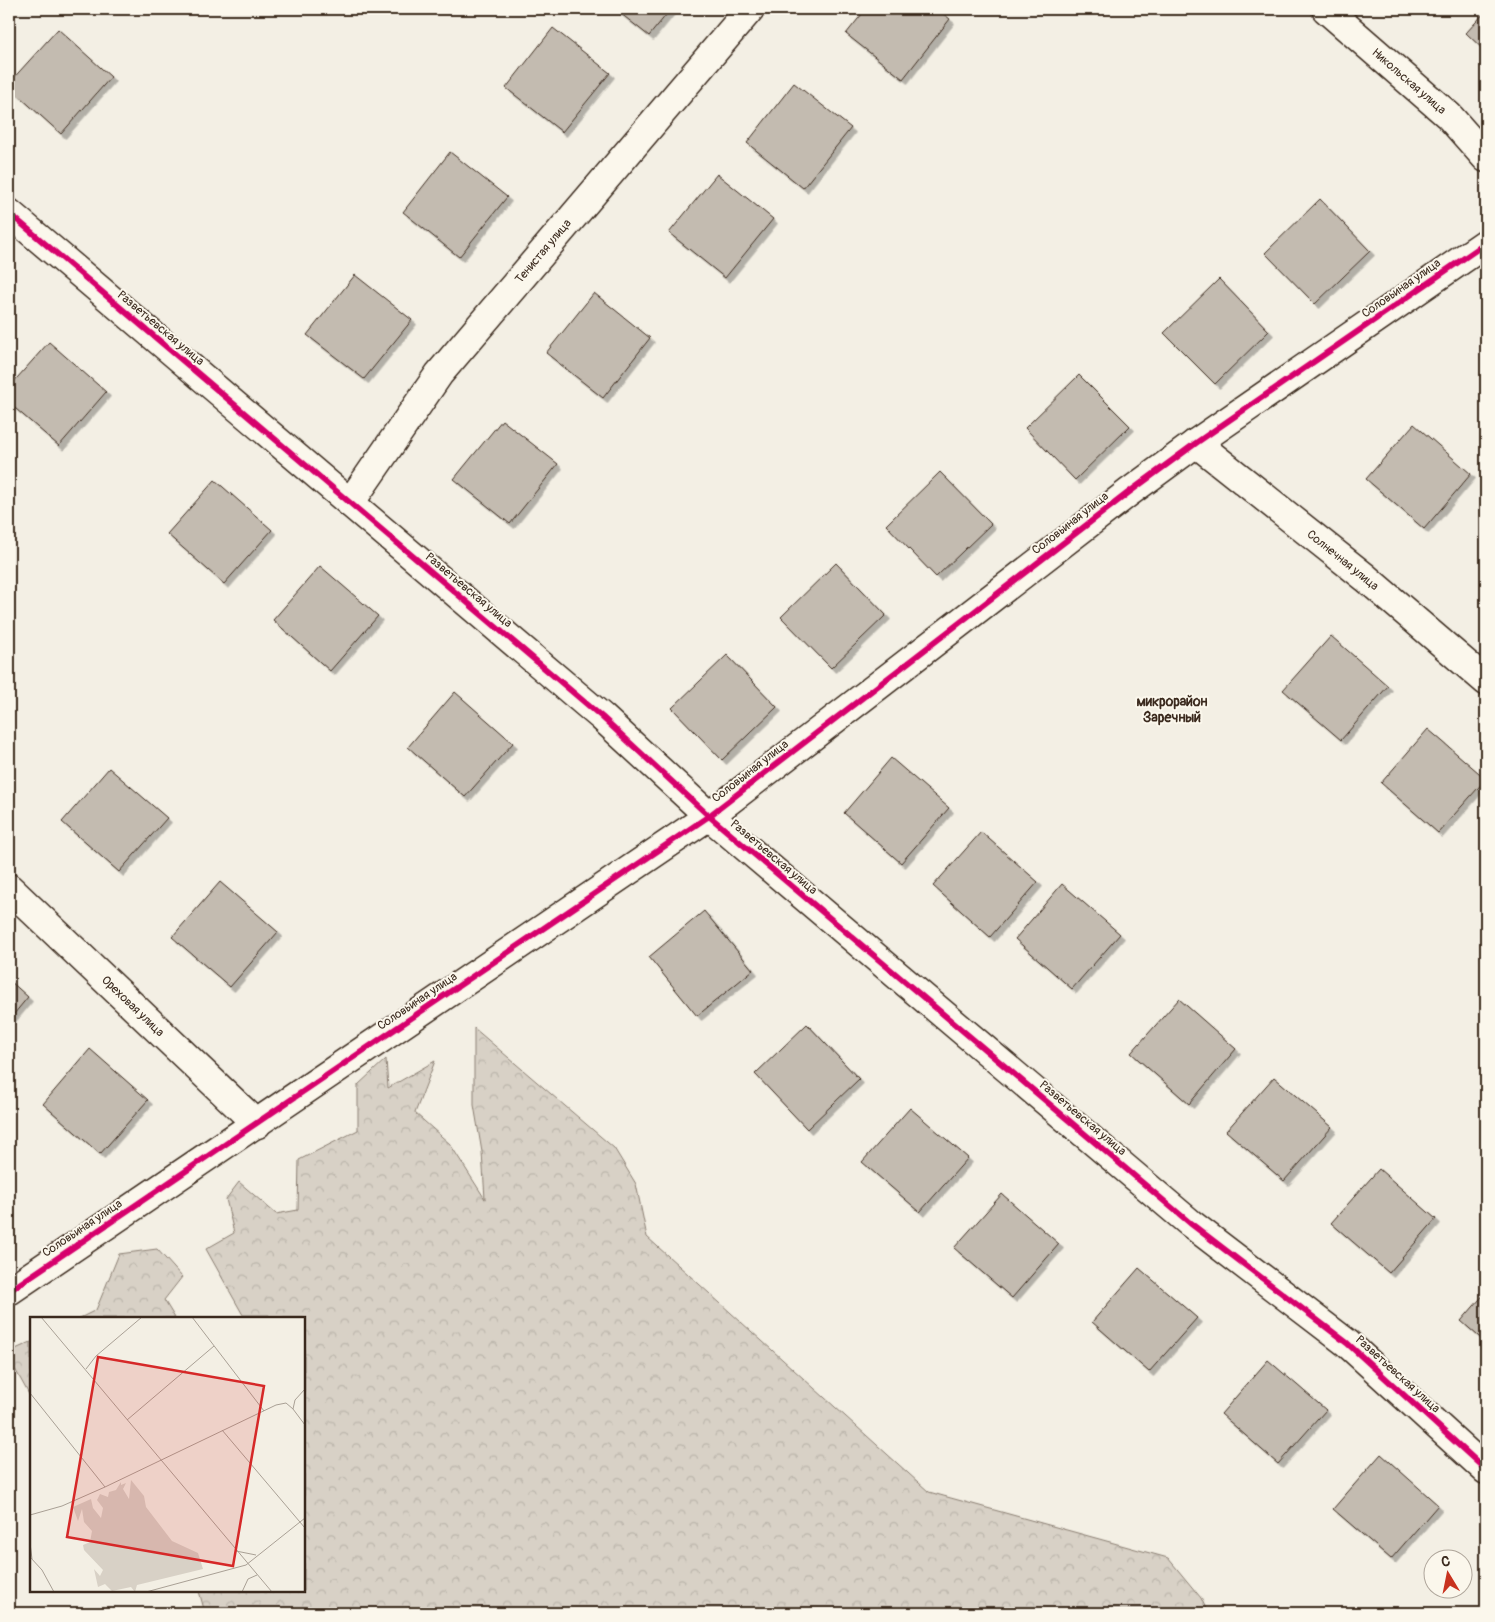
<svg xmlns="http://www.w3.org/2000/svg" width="1495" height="1622" viewBox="0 0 1495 1622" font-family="Pangolin,sans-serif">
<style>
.forest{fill:url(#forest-crowns);stroke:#8a7e72}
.building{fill:#c3bbb0;stroke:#3b2a1e;filter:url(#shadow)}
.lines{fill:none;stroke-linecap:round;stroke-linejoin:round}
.street-casing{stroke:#3b2a1e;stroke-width:31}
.street{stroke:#fbf7ec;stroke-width:28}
.cycleway-casing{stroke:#fbf7ec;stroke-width:9}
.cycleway{stroke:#d6006c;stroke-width:6}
.labels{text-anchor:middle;stroke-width:4;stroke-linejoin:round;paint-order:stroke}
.street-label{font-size:12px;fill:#3b2a1e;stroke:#fbf7ec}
.neighbourhood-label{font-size:14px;font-weight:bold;fill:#3b2a1e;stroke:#fbf7ec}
.inset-road{fill:none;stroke:#a9a095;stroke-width:1}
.view{fill:#d62828;fill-opacity:0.15;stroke:#d62828;stroke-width:2.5}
.inset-edge{fill:none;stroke:#3b2a1e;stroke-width:2.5}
</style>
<defs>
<pattern id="forest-crowns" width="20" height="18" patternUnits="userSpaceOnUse" patternTransform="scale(1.25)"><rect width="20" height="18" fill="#d8d1c6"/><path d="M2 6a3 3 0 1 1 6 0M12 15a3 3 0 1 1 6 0" fill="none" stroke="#bab4aa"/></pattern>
<filter id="shadow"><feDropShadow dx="4.5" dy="4.5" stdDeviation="0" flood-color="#0004"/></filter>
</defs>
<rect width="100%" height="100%" fill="#f3efe4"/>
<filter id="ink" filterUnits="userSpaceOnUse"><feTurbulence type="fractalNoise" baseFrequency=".02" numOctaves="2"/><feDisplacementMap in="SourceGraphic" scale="10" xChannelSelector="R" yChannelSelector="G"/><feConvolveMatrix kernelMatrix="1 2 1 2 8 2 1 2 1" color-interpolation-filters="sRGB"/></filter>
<g filter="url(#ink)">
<g class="forest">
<path d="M474,1028L614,1148L636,1184L647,1237L929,1492L1168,1558L1201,1598L1208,1613H205L199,1591H304V1318H270L269,1315H243L206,1249L234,1233L226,1199L239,1182L276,1214L298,1210L299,1160L358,1130V1085L386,1059L388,1088L435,1061L415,1113L450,1144L485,1199L482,1152L474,1105Z"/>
<path d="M157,1249L182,1277L164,1300L175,1318H80L96,1310L119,1254Z"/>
<path d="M31,1342V1398L9,1358V1352Z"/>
</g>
<g class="building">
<path d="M615,9H671L649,36Z"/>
<path d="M866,9H937L950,19L903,79L846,34Z"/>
<path d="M1486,11V52L1466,33Z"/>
<path d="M553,28L610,73L562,132L506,88Z"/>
<path d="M58,29L111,77L61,134L9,87V83Z"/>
<path d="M794,83L851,128L803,188L747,143Z"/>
<path d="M450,152L507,197L459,257L403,212Z"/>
<path d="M717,174L773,219L725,278L669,233Z"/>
<path d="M1320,199L1370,251L1315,304L1265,253Z"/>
<path d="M355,275L412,320L364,379L307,335Z"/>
<path d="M1219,279L1269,331L1215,384L1164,333Z"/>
<path d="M594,293L650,338L603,398L546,353Z"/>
<path d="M49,342L106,392L59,446L9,403V387Z"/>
<path d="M1079,375L1130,426L1075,480L1025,428Z"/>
<path d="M502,420L558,464L510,524L454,479Z"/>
<path d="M1414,424L1471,474L1424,529L1366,479Z"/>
<path d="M940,472L991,524L936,577L886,525Z"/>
<path d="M215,480L272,530L224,584L167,534Z"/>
<path d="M836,563L886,615L831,668L781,617Z"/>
<path d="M320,566L378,616L330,671L273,620Z"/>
<path d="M1331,636L1388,686L1341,740L1283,690Z"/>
<path d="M727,655L777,707L722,760L672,708Z"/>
<path d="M455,692L513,743L465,797L408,747Z"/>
<path d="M1428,729L1486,779L1438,833L1381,783Z"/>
<path d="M891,758L949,808L901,863L844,813Z"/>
<path d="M109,768L167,818L119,872L62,822Z"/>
<path d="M981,832L1038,882L990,937L933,886Z"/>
<path d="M220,882L278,932L230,987L172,937Z"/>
<path d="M1062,884L1120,934L1072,989L1015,939Z"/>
<path d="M704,911L753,970L697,1016L649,957Z"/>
<path d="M9,980L28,997L9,1020Z"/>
<path d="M1179,999L1236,1049L1189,1104L1131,1053Z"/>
<path d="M807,1024L859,1079L807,1129L755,1074Z"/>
<path d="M90,1049L148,1100L100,1154L43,1104Z"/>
<path d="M1274,1077L1332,1127L1284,1181L1226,1131Z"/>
<path d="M910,1108L968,1158L920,1212L862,1162Z"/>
<path d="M1379,1169L1436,1219L1389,1273L1331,1223Z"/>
<path d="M1002,1194L1059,1244L1012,1298L954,1248Z"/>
<path d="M1139,1268L1197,1318L1149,1372L1092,1322Z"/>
<path d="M1486,1292V1343L1461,1321Z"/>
<path d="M1268,1360L1326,1410L1278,1464L1221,1414Z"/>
<path d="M1381,1454L1438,1505L1391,1559L1333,1509Z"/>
</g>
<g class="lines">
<g class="street-casing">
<g id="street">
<path d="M1326,9L1449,116L1486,158"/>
<path d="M9,213L602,717L709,816L1190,1223L1347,1343L1486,1470"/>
<path d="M1196,443L1366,578L1486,681"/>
<path d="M350,503L439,374L750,9"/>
<path d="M9,888L257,1124"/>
<path d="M9,1291L709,816L1128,493L1196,443L1486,243"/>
</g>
</g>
<use href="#street" class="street"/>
<g class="cycleway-casing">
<g id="cycleway">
<path d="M9,213L602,717L709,816L1190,1223L1347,1343L1486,1470"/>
<path d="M9,1291L709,816L1128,493L1196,443L1486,243"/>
</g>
</g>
<use href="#cycleway" class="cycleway"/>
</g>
</g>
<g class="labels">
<g class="street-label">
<text transform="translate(1409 81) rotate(41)" y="4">Никольская улица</text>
<text transform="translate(543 251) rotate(-50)" y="4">Тенистая улица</text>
<text transform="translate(1401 288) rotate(-35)" y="4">Соловьиная улица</text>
<text transform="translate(161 328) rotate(40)" y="4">Разветьевская улица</text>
<text transform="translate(1070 523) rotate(-38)" y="4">Соловьиная улица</text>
<text transform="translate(1343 560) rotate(39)" y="4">Солнечная улица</text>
<text transform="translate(469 590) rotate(40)" y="4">Разветьевская улица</text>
<text transform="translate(750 771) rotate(-38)" y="4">Соловьиная улица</text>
<text transform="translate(774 857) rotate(40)" y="4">Разветьевская улица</text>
<text transform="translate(417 1001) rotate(-34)" y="4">Соловьиная улица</text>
<text transform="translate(133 1006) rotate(44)" y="4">Ореховая улица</text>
<text transform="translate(1083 1118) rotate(40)" y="4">Разветьевская улица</text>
<text transform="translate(82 1228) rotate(-34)" y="4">Соловьиная улица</text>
<text transform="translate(1398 1374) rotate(42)" y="4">Разветьевская улица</text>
</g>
<g class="neighbourhood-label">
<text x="1172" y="706">микрорайон<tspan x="1172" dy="16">Заречный</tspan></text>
</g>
</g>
<g transform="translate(30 1317)">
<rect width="275" height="275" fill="#f3efe4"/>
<path d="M101,163L114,179L116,190L142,224L168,236L173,252L107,268L105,275L101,270L82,274L75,267L68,270L64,252L70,259L73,253L54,233L53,228L60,225L62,214L54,205L52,192L48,204L43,190L61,182L63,191L71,201L73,191L67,183L70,177L78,180L79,175L86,173L91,165V168L96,166L93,172L99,182Z" fill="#d8d1c6"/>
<path class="inset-road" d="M11,0L242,275M162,0L234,94M56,52L66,39L112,0M0,76L75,170M263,92L275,108M97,103L184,29M192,113L275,211M0,198L32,189L75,170L246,88L256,86L263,92L265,83L275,72M0,226L2,242M206,234L226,238M0,240L12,253L24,275M116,275L216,248L275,201M212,275L218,262L227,258"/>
<path class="view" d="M68,40L234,69L203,249L37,220Z"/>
<rect width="275" height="275" class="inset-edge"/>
</g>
<rect width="1495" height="1622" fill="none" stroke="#fbf7ec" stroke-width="30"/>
<rect x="15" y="15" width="1465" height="1592" fill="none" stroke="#3b2a1e" stroke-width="2" filter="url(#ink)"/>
<g transform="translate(1448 1574) rotate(350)"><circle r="24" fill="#fbf7ec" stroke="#aea59a"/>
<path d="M0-4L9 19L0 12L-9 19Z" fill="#c8321e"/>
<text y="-8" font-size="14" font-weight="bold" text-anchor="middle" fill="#3b2a1e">С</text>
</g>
</svg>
